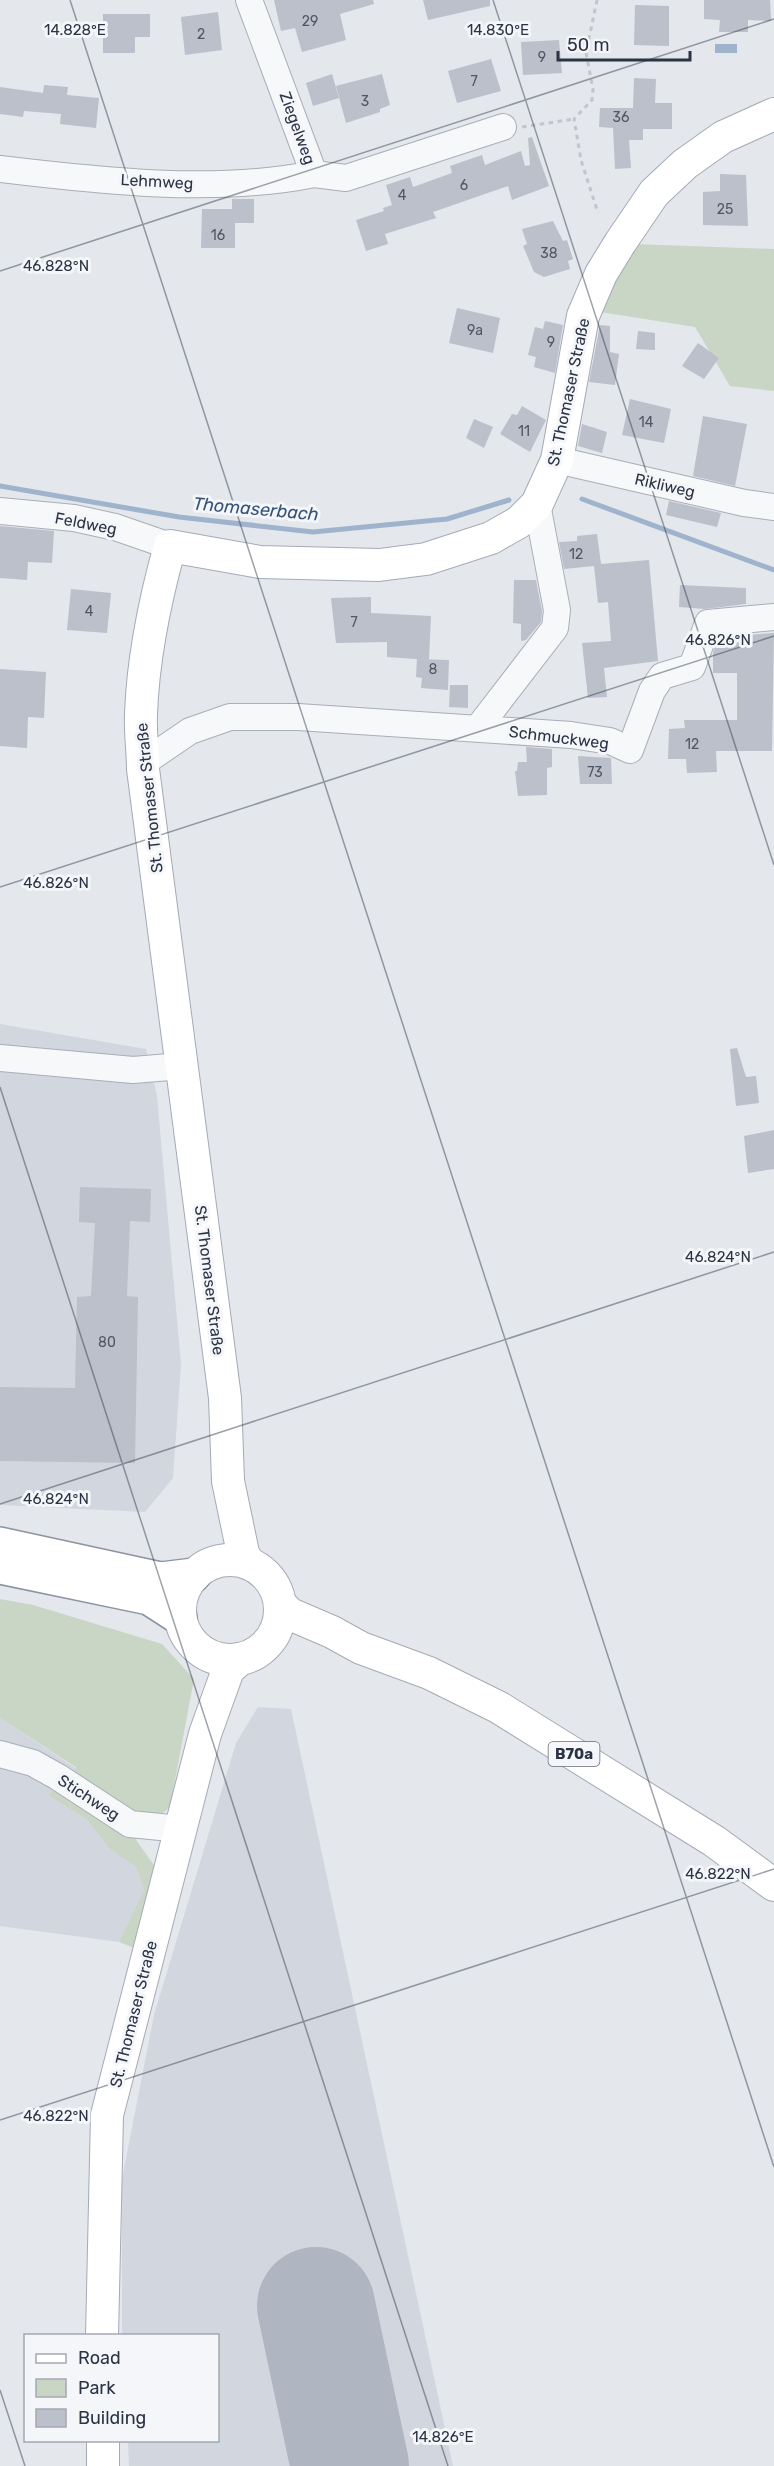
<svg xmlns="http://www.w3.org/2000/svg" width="774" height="2466" viewBox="0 0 774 2466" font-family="Rubik,sans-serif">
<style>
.built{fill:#d2d6de}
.green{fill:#c9d6c5}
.water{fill:#9fb4cc}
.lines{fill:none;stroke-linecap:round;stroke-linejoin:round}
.stream{stroke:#9fb4cc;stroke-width:5}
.runway{stroke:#b0b6c1;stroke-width:118}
.building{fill:#bbc0ca}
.minor-casing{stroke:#a9aeb7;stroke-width:28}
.major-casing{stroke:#a3abb8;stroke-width:34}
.highway-casing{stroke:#8b94a3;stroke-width:36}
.path{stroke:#c2c5cb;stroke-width:3;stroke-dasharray:4.5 4.5;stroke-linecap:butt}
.minor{stroke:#f7f8fa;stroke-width:26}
.major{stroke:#fff;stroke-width:32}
.highway{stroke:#fff;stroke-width:33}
.ticks{fill:none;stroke:#2b3445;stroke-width:1.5;stroke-opacity:0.45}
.labels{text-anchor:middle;stroke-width:6;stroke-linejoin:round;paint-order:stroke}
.number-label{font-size:14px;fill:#4f5766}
.shield{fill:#f4f6f9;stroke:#676e7b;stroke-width:1.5}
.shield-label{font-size:15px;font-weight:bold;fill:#2b3445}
.street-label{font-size:16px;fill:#2b3445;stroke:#f4f6f9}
.water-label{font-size:18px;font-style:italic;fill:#34527a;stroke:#f4f6f9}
.ticks-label{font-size:15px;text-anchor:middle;fill:#2b3445;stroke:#f4f6f9;stroke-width:6;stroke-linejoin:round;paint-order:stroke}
</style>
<rect width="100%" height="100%" fill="#e4e7ec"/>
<g class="built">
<path d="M0,1024L146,1049L157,1096L181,1364L173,1478L145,1512L0,1505Z"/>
<path d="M258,1707L291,1709L453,2466H129L128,2441L218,2440V2336L122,2335V2179L154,2015L236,1743Z"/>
<path d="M0,1718L77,1769L48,1795L87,1820L110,1849L136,1867L144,1889L119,1942L0,1926Z"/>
</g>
<g class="green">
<path d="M634,244L774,249V391L730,386L695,327L600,312Z"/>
<path d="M0,1599L33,1605L162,1644L194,1679L170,1807L134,1837L158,1871L137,1949L119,1942L144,1889L136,1867L110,1849L87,1820L48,1795L77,1768L0,1718Z"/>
</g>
<rect class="water" x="715" y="44" width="22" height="9"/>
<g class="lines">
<g class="stream">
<path d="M0,486L179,517L313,532L447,519L509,500"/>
<path d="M582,499L774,570"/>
</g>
<path class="runway" d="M316,2306L350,2466"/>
</g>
<g class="building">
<path d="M274,0H373L374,4L340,14L346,40L302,52L295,28L281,31Z"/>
<path d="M423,0H490V6L428,20Z"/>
<path d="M704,0H770L771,21L748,20V32H719L720,20L704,19Z"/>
<path d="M635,5L669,6V46L634,45Z"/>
<path d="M218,12L222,50L185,55L181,17Z"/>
<path d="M103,14H150V37H135V53H103Z"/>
<path d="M559,40L562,73L523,75L521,42Z"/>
<path d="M491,59L501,91L457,103L448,71Z"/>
<path d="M332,74L339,98L313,106L306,83Z"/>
<path d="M382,74L390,105L380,109V112L346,123L336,86Z"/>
<path d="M634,78L656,79L655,103H672V129H643V140H629L631,168L615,169L613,128L599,127L600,108H633Z"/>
<path d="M44,85L68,87L67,95L99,98L96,128L60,124L61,114L24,111L23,117L0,114V87L43,93Z"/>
<path d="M532,137L549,186L512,200L508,186L433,212L436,218L385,234L388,244L366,251L356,220L384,211L383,208L392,205L386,185L410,177L413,187L452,173L450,166L482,155L485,165L521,151L525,166L530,165L528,138Z"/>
<path d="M720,174L746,175L748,226L703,225V192L720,191Z"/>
<path d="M232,199H254V223H235V248H201L202,209H232Z"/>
<path d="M553,221L563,241L567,240L573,259L568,261L570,269L544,277L534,272L523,246L527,244L522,229Z"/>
<path d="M457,308L500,318L493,353L449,343Z"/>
<path d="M545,321L563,325L555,373L534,367L536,357L528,355L535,327L543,329Z"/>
<path d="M600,325L610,326V352L619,354L615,385L589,382Z"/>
<path d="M638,331L655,333V350L636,349Z"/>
<path d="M698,343L719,358L704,379L682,366Z"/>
<path d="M630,399L671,409L664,443L622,435Z"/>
<path d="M522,406L546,420L530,452L500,434L512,414L517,415Z"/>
<path d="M703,416L747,424L735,486L693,476Z"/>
<path d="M474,419L493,427L484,448L466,438Z"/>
<path d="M582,424L607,432L602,453L578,446Z"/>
<path d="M669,501L721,513L717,527L666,515Z"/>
<path d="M0,526L54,531L52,563L28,562L27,580L0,578Z"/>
<path d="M597,534L601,564L649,560L658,661L604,668L607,697L588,698L582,643L611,641L608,602L598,603L594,566L564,569L559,542L577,541V536Z"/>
<path d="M514,580H536L542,611L541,622L526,640L521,641V624L513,623Z"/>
<path d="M680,585L746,588V604L705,609L679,607Z"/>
<path d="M71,589L111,593L107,633L67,630Z"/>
<path d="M371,597V613L431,616L429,660L387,657V642L336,643L331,598Z"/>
<path d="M774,633L772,751H716L717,772L687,773L686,759H668L669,729L685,728L684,720H737V673H713V652L719,637Z"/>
<path d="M417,659L449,660L448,690L421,688L422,678L416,677Z"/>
<path d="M0,669L46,672L44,718L28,717L27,748L0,746Z"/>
<path d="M450,685H468V708L449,707Z"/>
<path d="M526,747L552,749V767L547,768V795L518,796L515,771H517L518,762H527Z"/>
<path d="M578,756L611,758L612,784H580Z"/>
<path d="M737,1048L746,1077L756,1076L759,1103L736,1106L730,1049Z"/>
<path d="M774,1130V1169L748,1173L744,1136Z"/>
<path d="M80,1187L151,1189L150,1222L130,1221L127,1296L138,1297L135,1463L0,1461V1387L75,1388L77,1297L91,1296L95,1223L79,1222Z"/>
</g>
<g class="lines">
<g class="minor-casing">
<g id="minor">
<path d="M249,0L314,174L346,178L503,127"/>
<path d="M0,169C99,181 217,194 314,174"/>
<path d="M557,460L744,503L774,507"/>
<path d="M0,511L74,518L115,527L170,546"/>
<path d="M478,728L555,628L557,610L537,504"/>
<path d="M143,763L190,731L230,717H298L571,735L610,741L630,750L652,691L662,676L692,667L708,623L774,617"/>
<path d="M0,1058L133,1070L182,1066"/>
<path d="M0,1754L33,1763L58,1777L130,1824L181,1829"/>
</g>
</g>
<g class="major-casing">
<g id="major">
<circle cx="230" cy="1610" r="50"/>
<path d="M248,1563L243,1553L228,1481L225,1398L143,769C143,751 140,732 141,714C143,657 155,600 170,546L260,562L379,565L426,559L491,538L519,522L537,504L557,460L583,316L601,274L620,243L654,193L685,164L723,137L774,114"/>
<path d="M280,1604L290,1614L332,1632L361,1648L429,1673L498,1707L714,1841L774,1885"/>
<path d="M102,2336L107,2115L205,1734L228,1670L240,1659"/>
<path d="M103,2440V2466"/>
</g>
</g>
<g class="highway-casing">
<g id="highway">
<path d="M0,1544L161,1579L194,1575"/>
<path d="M0,1567L149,1598L180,1618"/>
</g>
</g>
<g class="path">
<path d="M597,0L586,53L593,89L592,100L574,119L581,160L598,213"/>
<path d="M522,127L574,119"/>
</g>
<use href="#minor" class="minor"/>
<use href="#major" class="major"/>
<use href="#highway" class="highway"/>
</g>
<path class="ticks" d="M70,0L774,2167M493,0L774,865M0,271L774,19M0,887L774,636M0,1087L448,2466M0,1504L774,1252M0,2120L774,1869M0,2390L25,2466"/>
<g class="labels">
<g class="number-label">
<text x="310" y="26">29</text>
<text x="201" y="39">2</text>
<text x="542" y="62">9</text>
<text x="474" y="86">7</text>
<text x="365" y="106">3</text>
<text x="621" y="122">36</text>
<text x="464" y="190">6</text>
<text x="402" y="200">4</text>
<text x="725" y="214">25</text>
<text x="218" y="240">16</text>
<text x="549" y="258">38</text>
<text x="475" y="335">9a</text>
<text x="551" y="347">9</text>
<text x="646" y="427">14</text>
<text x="524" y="436">11</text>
<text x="576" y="559">12</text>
<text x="89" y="616">4</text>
<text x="354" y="627">7</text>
<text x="433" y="674">8</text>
<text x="692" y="749">12</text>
<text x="595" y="777">73</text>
<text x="107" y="1347">80</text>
</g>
<rect class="shield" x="548.5" y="1742" width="51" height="24" rx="4.5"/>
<g class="shield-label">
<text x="574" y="1759">B70a</text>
</g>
<g class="street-label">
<text transform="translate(298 128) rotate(70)" y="6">Ziegelweg</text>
<text transform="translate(157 181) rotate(3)" y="6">Lehmweg</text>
<text transform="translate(568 392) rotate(-78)" y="6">St. Thomaser Straße</text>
<text transform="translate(665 485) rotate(13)" y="6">Rikliweg</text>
<text transform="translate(86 523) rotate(11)" y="6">Feldweg</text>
<text transform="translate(559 737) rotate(7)" y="6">Schmuckweg</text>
<text transform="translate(149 798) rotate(-96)" y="6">St. Thomaser Straße</text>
<text transform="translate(210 1280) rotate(83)" y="6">St. Thomaser Straße</text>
<text transform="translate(89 1797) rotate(33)" y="6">Stichweg</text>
<text transform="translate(133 2014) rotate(-76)" y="6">St. Thomaser Straße</text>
</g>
<g class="water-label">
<text transform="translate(256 509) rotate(5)" y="6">Thomaserbach</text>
</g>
</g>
<g class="ticks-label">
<text x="75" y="35">14.828°E</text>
<text x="498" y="35">14.830°E</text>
<text x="56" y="271">46.828°N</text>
<text x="718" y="645">46.826°N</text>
<text x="56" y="888">46.826°N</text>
<text x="718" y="1262">46.824°N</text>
<text x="56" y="1504">46.824°N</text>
<text x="718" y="1879">46.822°N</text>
<text x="56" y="2121">46.822°N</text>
<text x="443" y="2442">14.826°E</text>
</g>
<rect x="24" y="2334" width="195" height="108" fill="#f4f6f9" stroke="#a4a8b1" stroke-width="1.5"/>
<rect x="36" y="2354" width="30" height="9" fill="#ffffff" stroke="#a4a8b1" stroke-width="1.5"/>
<text x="78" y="2364" font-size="18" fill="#2b3445">Road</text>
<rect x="36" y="2379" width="30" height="18" fill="#c9d6c5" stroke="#a4a8b1" stroke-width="1.5"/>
<text x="78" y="2394" font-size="18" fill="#2b3445">Park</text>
<rect x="36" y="2409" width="30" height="18" fill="#bbc0ca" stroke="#a4a8b1" stroke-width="1.5"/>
<text x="78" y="2424" font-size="18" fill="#2b3445">Building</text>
<path d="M558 51v9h132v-9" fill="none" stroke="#2b3445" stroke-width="3"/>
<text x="567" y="51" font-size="18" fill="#2b3445" stroke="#f4f6f9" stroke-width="4.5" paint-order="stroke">50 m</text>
</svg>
